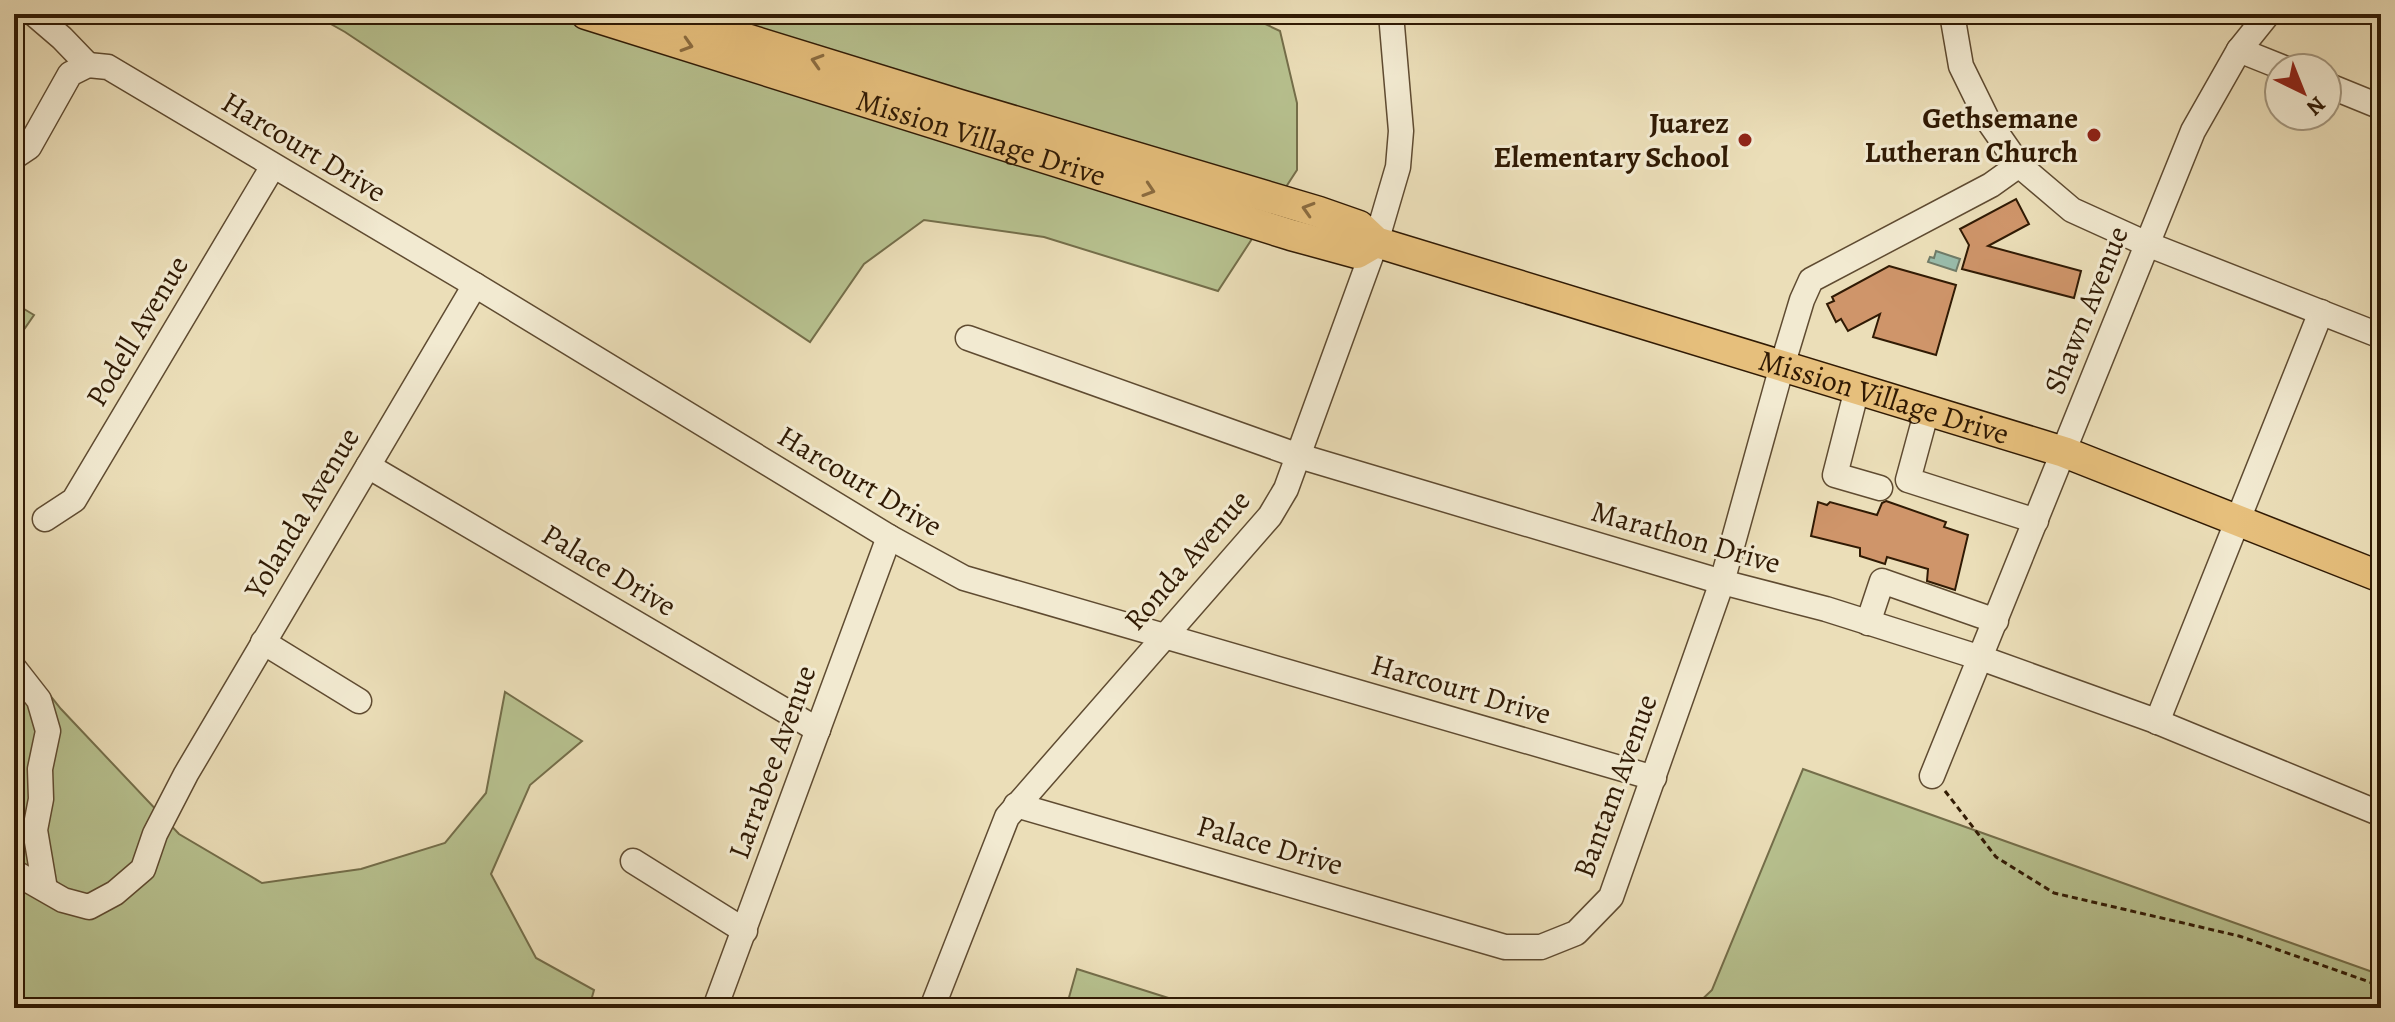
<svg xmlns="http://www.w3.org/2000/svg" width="2395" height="1022" viewBox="0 0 2395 1022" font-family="Alegreya,serif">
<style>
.green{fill:#b7c18f;stroke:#746e4a;stroke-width:2}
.water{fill:#99bcab;stroke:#6f7b68;stroke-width:2}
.building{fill:#cf956a;stroke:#301a04;stroke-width:2}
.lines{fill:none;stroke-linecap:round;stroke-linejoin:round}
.minor-casing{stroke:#5f4b31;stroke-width:27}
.major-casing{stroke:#301a04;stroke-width:33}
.path{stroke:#301a04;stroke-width:3;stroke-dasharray:6 4;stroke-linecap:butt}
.minor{stroke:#f2ead1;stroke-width:24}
.major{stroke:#e6bf7c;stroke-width:30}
.oneway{stroke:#8b6c40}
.poi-dot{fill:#8f2418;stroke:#f2ead1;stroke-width:3}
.labels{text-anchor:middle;stroke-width:6;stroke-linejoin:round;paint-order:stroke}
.poi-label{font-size:30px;font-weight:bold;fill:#301a04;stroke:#f2ead1;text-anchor:end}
.street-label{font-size:30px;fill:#301a04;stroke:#f2ead1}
</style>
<rect width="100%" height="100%" fill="#ebdeb8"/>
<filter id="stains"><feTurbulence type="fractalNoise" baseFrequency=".0025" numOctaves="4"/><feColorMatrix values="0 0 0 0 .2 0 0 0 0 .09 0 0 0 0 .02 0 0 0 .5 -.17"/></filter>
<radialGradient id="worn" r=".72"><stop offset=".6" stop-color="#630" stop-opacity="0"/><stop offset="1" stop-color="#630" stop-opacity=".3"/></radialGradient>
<g class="green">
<path d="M313,14H1244L1280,31L1297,103V170L1218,291L1044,237L924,220L864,264L810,342L345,32Z"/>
<path d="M14,303L34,315L14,344Z"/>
<path d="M14,650L61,709L179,834L262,883L361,869L445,843L486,793L505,692L582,741L530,785L491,874L536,958L594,990L589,1008H14Z"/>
<path d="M1803,769L2381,975V1008H1693L1712,990Z"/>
<path d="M1077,969L1200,1008H1066Z"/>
</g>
<path class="water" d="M1936,251L1960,259L1956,271L1928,262L1930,257L1934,258Z"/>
<g class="building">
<path d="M2016,199L2029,224L1988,246L2081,271L2074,298L1962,269L1969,245L1960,229Z"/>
<path d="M1889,266L1956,285L1936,355L1873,337L1880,314L1848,331L1841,319L1836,322L1827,304L1834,301L1832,297Z"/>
<path d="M1886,501L1946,522L1944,527L1968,535L1955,590L1927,581L1928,569L1887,557L1885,564L1860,556V548L1811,536L1818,502L1827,505L1830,502L1877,515L1882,503Z"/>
</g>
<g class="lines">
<g class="minor-casing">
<g id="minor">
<path d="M34,14L62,38L88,65"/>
<path d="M1952,14L1961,66L1987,119L2019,165L2072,210L2147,244L2381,336"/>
<path d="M2239,50L2284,68"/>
<path d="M2327,85L2381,107"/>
<path d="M14,157L29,147L70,74L88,65L108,67L475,285L889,537L964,578L1654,778"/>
<path d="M968,338L1299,456L1722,582L1826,609L1981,658L2153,720L2381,814"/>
<path d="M1857,389L1835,475L1880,488"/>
<path d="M1927,410L1908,480L2036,521"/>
<path d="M368,466L818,730"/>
<path d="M45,519L74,500L273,166"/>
<path d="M1868,623L1882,581L1996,621"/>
<path d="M263,642L359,701"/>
<path d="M14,668L39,700L48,731L40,769L41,799L35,830L45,889"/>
<path d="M2157,722L2321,312"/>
<path d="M1932,776L2193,131L2239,50L2268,14"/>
<path d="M1016,805L1505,947H1541L1576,933L1611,897L1722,582L1782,366L1802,300L1811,280L1991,185L2019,165"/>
<path d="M633,861L745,931"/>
<path d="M14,872L63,900L89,907L115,893L143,869L155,834L186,774L475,285"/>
<path d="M715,1008L889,537"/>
<path d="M932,1008L1007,817L1270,516L1286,489L1376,242L1398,167L1401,131L1391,14"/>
</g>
</g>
<g class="major-casing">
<g id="major">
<path id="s1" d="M586,14L1291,235L1357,253L1376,242"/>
<path id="s2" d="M665,14L960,105L1319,212L1359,226L1376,242L2064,452L2381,577"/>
</g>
</g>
<path class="path" d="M1945,791L1996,857L2054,893L2239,936L2381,986"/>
<use href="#minor" class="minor"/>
<use href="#major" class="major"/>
</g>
<defs><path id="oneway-chevron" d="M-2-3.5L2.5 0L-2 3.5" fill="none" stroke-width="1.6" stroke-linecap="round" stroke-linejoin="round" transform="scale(2)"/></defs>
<g class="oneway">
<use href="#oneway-chevron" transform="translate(687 45) rotate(17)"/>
<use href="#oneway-chevron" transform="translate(817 61) rotate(-163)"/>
<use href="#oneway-chevron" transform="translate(1149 190) rotate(18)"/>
<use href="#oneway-chevron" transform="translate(1308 209) rotate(-163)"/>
</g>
<g class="poi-dot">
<circle cx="2094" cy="135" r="8"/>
<circle cx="1745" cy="140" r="8"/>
</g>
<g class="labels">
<g class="poi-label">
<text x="2078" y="128">Gethsemane<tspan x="2078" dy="34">Lutheran Church</tspan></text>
<text x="1729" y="133">Juarez<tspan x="1729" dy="34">Elementary School</tspan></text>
</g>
<g class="street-label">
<text dy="10" stroke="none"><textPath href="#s1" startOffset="414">Mission Village Drive</textPath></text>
<text transform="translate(304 147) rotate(31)" y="10">Harcourt Drive</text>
<text transform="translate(2086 310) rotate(-68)" y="10">Shawn Avenue</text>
<text transform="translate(137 331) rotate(-59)" y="10">Podell Avenue</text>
<text dy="10" stroke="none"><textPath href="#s2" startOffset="1280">Mission Village Drive</textPath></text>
<text transform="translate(860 481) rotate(31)" y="10">Harcourt Drive</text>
<text transform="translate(302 513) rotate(-59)" y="10">Yolanda Avenue</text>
<text transform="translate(1686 537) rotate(16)" y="10">Marathon Drive</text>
<text transform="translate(1187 560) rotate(-49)" y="10">Ronda Avenue</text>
<text transform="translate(609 570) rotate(31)" y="10">Palace Drive</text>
<text transform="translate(1461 689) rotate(16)" y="10">Harcourt Drive</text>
<text transform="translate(772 762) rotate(-70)" y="10">Larrabee Avenue</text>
<text transform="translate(1615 786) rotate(-70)" y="10">Bantam Avenue</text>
<text transform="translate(1270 845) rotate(16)" y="10">Palace Drive</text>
</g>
</g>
<rect width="2395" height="1022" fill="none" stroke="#ebdeb8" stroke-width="48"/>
<rect x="16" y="16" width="2363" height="990" fill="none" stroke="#301a04" stroke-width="4"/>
<rect x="24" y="24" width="2347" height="974" fill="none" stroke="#301a04" stroke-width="2"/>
<g transform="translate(2303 92) rotate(137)"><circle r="38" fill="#f2ead1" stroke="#a4977f" stroke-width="2"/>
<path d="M0-6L14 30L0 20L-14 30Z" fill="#8f2418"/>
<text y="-12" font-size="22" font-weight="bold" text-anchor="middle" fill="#301a04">N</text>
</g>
<rect width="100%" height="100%" filter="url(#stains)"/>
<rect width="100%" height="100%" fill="url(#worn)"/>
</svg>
